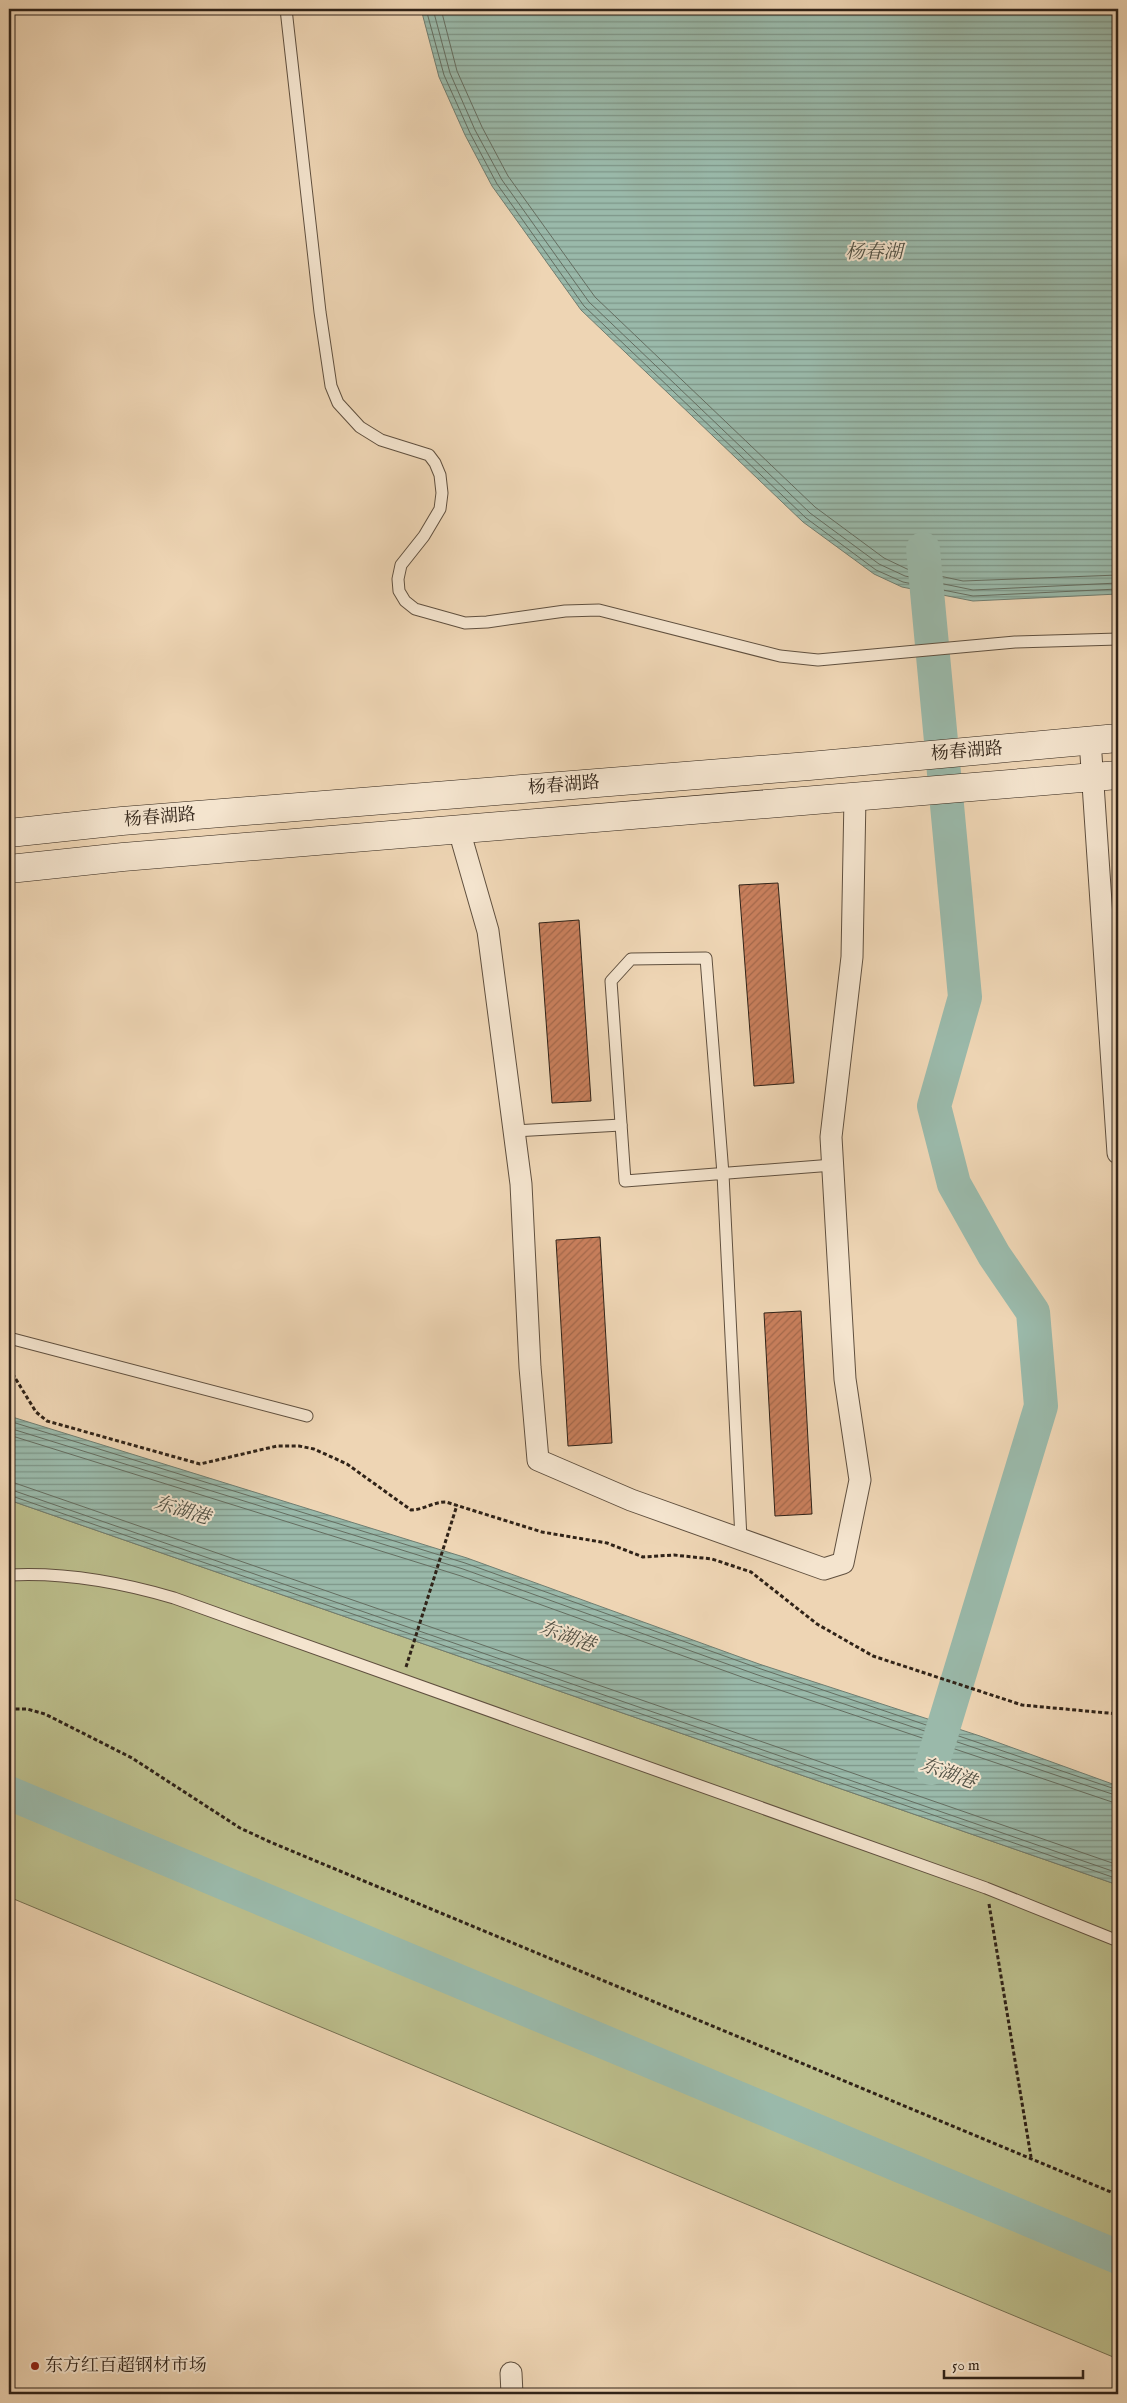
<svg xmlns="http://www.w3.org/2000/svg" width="1127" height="2403" font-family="'IM FELL English','Noto Serif SC',serif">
<defs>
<pattern id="water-rules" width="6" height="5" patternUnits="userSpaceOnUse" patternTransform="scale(1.25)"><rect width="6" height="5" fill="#9ab9aa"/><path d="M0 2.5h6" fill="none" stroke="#7e9689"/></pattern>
<pattern id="building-hatch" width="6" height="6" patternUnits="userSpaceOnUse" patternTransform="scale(1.25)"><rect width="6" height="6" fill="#c87f5c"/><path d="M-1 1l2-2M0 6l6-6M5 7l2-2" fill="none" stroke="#a3684b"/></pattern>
</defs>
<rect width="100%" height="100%" fill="#eed5b4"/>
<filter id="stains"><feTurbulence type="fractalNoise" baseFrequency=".004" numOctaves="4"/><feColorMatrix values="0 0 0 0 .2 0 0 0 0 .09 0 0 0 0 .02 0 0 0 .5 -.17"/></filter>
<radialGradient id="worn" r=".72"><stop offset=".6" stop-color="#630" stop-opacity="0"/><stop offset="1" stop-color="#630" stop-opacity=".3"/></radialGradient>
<polygon fill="#bbbd8b" stroke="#767052" points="9,1500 1118,1885 1118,2359 9,1897"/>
<g fill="url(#water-rules)" stroke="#707d70">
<polygon points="421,9 1118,9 1118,594 973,601 902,587 874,574 803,522 581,310 492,186 465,135 439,77"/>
<polygon points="9,1416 467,1558 759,1664 980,1736 1118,1786 1118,1885 9,1500"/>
</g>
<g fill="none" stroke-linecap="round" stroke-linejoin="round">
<g stroke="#656e61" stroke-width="1">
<polyline points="426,9 444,75 470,133 497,184 584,306 806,518 876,570 903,582 973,596 1118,589"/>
<polyline points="433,9 450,73 475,130 502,180 589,302 810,513 879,564 905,576 973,590 1118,583"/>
<polyline points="441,9 457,71 482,127 508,176 595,297 815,507 884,558 907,569 963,581 1118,575"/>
<polyline points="9,1421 465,1563 758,1668 1118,1790"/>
<polyline points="9,1428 463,1569 755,1674 1118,1796"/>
<polyline points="9,1435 461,1576 753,1681 1118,1804"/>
<polyline points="9,1481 1118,1865"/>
<polyline points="9,1489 1118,1873"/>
<polyline points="9,1495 1118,1879"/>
</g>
<g stroke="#9ab9aa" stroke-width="34">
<polyline points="923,549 965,997 934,1106 954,1184 994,1255 1033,1312 1041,1406 931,1768"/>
<polyline points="9,1793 1118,2257"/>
</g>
</g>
<g fill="url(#building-hatch)" stroke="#302318">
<polygon points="778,883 794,1083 754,1086 739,885"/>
<polygon points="579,920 591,1101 552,1103 539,923"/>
<polygon points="600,1237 612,1443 568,1446 556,1240"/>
<polygon points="801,1311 812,1514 775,1516 764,1313"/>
</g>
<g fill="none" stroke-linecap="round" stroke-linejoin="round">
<g stroke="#60503f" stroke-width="13">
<g id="service">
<polyline points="286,9 320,312 331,386 338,403 360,427 381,440 429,455 435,463 440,475 442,493 440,509 424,536 401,565 398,579 399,591 405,601 415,609 465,623 487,622 565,611 599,610 780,656 818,660 1015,642 1118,639"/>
<polyline points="514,1131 621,1125"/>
<polyline points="9,1338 307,1416"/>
<polyline points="741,1539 723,1174 706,958 631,959 611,981 625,1181 833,1165"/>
<path d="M9,1575c57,-3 111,7 165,23l812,290 132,53"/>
</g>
</g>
<g stroke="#60503f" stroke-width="23">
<g id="minor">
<polyline points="1090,740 1118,1153"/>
<polyline points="459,830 488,931 521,1184 530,1367 538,1460 631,1500 824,1569 843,1563 860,1480 845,1379 831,1137 852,957 855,797"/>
<polyline points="511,2373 512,2394"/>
</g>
</g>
<g stroke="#302318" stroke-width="29">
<g id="secondary">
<polyline points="9,833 122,821 809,766 1118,738"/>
<polyline points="9,869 123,857 1118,775"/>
</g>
</g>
<g stroke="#302318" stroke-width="3" stroke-dasharray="4 2.5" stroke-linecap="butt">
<path d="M9,1368l27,44 11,9 153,43 77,-18h22l15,3 33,15 64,46c12,0 22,-8 35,-8l96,30 65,11 36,14 31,-2 38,4 39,13 66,52 56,32 149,49 96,9"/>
<polyline points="406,1667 457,1505"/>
<polyline points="9,1709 27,1709 45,1714 132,1758 240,1828 268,1841 1118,2195"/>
<polyline points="989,1904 1031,2157"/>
</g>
<use href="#service" stroke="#f4e4ce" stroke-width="11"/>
<use href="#minor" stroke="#f4e4ce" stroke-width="21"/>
<use href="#secondary" stroke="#f4e4ce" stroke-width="28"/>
</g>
<circle fill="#8f2418" stroke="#f4e4ce" stroke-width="2" cx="35" cy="2366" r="5"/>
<g text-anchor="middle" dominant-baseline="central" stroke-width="4" stroke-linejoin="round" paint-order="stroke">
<g font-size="18" fill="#302318" stroke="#f4e4ce">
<text transform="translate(967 752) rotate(-5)">杨春湖路</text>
<text transform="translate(564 786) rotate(-5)">杨春湖路</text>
<text transform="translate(160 818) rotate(-5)">杨春湖路</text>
</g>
<g font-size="18" fill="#302318" stroke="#f4e4ce" text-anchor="start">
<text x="45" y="2366">东方红百超钢材市场</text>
</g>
<g font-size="19" font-style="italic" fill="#505044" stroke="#f4e4ce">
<text x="874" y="253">杨春湖</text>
<text transform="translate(182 1511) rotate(17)">东湖港</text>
<text transform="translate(567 1637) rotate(20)">东湖港</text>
<text transform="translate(948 1774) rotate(20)">东湖港</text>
</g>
</g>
<rect width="1127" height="2403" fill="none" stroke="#eed5b4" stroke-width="30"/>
<rect x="10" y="10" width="1107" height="2383" fill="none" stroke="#302318" stroke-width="2.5"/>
<rect x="15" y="15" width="1097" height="2373" fill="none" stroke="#302318"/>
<path d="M944 2370v8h139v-8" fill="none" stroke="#302318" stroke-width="2.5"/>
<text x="952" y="2370" font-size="15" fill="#302318" stroke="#f4e4ce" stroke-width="4" paint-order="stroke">50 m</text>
<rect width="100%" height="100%" filter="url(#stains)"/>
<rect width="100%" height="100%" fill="url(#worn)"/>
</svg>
